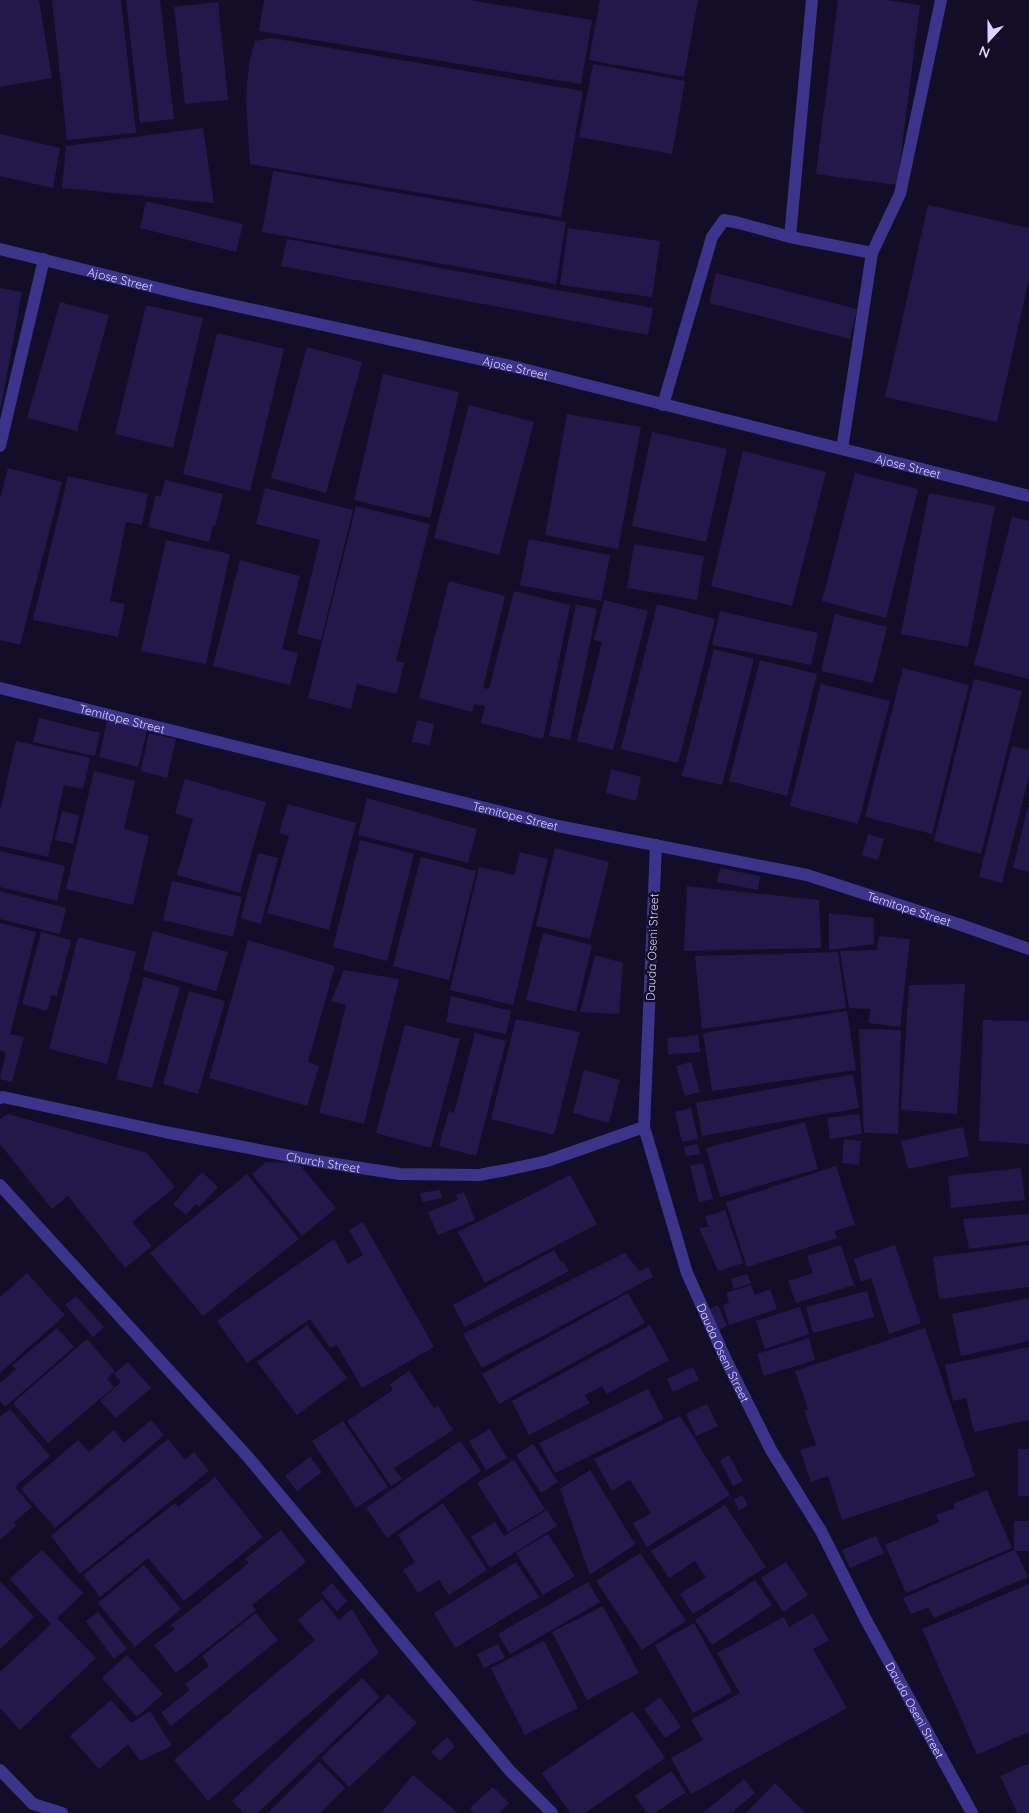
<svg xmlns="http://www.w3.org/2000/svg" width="1029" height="1813" font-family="Quicksand,sans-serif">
<rect width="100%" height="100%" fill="#130d28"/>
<g fill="#24184a">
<polygon points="0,0 39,0 52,78 0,87"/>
<polygon points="52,0 121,0 136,133 67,140"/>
<polygon points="126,0 160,0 174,119 140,123"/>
<polygon points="264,0 469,0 592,20 581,84 259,31"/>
<polygon points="600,0 698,0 684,77 589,60"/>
<polygon points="838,0 886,0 920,5 897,185 816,174"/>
<polygon points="218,2 228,100 185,104 174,7"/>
<polygon points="272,38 583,91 561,217 250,164 246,100 249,63 255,41"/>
<polygon points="593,64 685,81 672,154 579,137"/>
<polygon points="203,128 214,203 62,188 66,146"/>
<polygon points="0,134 60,148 53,188 0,176"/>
<polygon points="273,171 566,222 556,284 262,232"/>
<polygon points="146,201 243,224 236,252 140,228"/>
<polygon points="928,205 1029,228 1029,279 997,422 885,397"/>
<polygon points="568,228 660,241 652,297 560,285"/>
<polygon points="287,239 653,308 648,335 281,266"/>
<polygon points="716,273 857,309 850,339 709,303"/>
<polygon points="0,288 22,292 1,407 0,407"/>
<polygon points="60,302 109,315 77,431 27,418"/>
<polygon points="146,305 203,318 173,448 115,434"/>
<polygon points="217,333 284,349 250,491 183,474"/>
<polygon points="307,347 362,362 326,493 271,478"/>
<polygon points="383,374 459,392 430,518 354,500"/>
<polygon points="469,405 534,422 499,555 434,538"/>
<polygon points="567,414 641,427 618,549 545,535"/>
<polygon points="652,432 727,449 706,542 632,526"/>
<polygon points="743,451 826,472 792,606 711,586"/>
<polygon points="8,468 62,482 20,645 0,640 0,499"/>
<polygon points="855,473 918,489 886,618 822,601"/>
<polygon points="68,476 148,494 142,525 126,522 110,601 125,604 118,637 33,620"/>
<polygon points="165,480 223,494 215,526 213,525 209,542 148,527 156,495 161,497"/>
<polygon points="265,488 353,510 321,640 297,634 320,540 256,524"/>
<polygon points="929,493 995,506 968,647 901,634"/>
<polygon points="356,506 430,524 396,661 404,663 397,694 357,684 351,709 308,698"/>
<polygon points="1012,517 1029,521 1029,679 974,665"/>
<polygon points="529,539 610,555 601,601 520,585"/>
<polygon points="166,540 230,554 206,664 141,651"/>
<polygon points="634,544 704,556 697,600 627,588"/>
<polygon points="240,560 300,576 282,649 298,653 290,685 213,666"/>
<polygon points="449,581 505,596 483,688 489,689 514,591 570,605 543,739 481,723 485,706 474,704 472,712 419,698"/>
<polygon points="604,600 648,611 613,750 577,741 602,642 594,640"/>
<polygon points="576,604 597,609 570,740 549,736"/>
<polygon points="657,604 715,619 678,763 621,749"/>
<polygon points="720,611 818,633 811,665 712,645"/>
<polygon points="835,614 887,627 873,683 821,671"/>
<polygon points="714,649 754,659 722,785 682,776"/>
<polygon points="760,660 817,674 787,796 729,781"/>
<polygon points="903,668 969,685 932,834 865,817"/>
<polygon points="974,679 1022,691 981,854 934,841"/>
<polygon points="821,684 890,701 858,824 790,806"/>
<polygon points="39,718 100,733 95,756 33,742"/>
<polygon points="417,720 434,724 430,745 412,742"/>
<polygon points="107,721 147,730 138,767 99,757"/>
<polygon points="149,733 176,739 167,778 141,771"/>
<polygon points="16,741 90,758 83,789 64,785 48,857 0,846 0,811"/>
<polygon points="1012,746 1029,750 1029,776 1002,883 979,877"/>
<polygon points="611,769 641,777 636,801 606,793"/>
<polygon points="94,771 135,781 124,829 149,836 133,905 66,889"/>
<polygon points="185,779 266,802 240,893 177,875 193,819 175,813"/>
<polygon points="367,798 477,829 468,863 358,835"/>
<polygon points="288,804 356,823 329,930 267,913 289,836 279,833"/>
<polygon points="1028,807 1029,807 1029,872 1013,868"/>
<polygon points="62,811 79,815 73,844 55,840"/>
<polygon points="868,834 884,839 878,860 862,855"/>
<polygon points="360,840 414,854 387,961 333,947"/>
<polygon points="555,848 609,862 590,939 536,926"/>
<polygon points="0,851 65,866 57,901 0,887"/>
<polygon points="520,852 548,859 513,1005 450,990 479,867 514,875"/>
<polygon points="258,853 278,858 261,924 241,918"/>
<polygon points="421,857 476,871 449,980 393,966"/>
<polygon points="720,868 760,876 758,890 717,882"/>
<polygon points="172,881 242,897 233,937 163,920"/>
<polygon points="687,886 819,900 821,948 684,951"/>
<polygon points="0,891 66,908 60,934 0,919"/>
<polygon points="829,913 874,918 874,944 829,950"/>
<polygon points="0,923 36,932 10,1034 24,1037 12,1082 0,1079 6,1052 0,1050"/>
<polygon points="153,931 228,952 216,991 143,970"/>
<polygon points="41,932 71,940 57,996 51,995 47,1011 22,1004"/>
<polygon points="543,933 592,945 576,1012 526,1000"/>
<polygon points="879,936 910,939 900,1027 869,1023 870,1009 849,1008 840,951 877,950"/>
<polygon points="78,937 136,952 107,1064 49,1049"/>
<polygon points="248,940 335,966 308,1062 319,1066 307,1106 209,1078"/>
<polygon points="838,952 846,1008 702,1029 695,956"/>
<polygon points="595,955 623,963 619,1014 580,1012"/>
<polygon points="344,970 399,979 364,1124 319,1113 346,1005 331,1001"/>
<polygon points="144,977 180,987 152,1088 116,1079"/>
<polygon points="965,984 957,1114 901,1110 909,985"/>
<polygon points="189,991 225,1001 198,1094 163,1084"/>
<polygon points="451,996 511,1011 506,1034 446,1022"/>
<polygon points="847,1011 856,1070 712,1091 703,1033"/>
<polygon points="516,1019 580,1032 554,1135 491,1119"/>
<polygon points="983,1020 1029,1021 1029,1144 979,1141"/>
<polygon points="405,1025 460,1039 431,1148 376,1133"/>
<polygon points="859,1029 901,1030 898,1134 864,1133"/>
<polygon points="475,1033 506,1041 476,1156 439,1146 449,1111 454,1113"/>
<polygon points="698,1035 700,1052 668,1055 667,1038"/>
<polygon points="691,1062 700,1092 685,1096 676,1066"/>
<polygon points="584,1070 620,1080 609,1123 573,1113"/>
<polygon points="853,1074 859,1108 702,1136 696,1103"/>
<polygon points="691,1108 698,1139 682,1142 675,1112"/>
<polygon points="8,1114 147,1153 175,1187 132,1222 152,1246 125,1268 68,1196 52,1209 0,1144 0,1119"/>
<polygon points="859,1114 862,1134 830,1139 827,1118"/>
<polygon points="805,1122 818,1169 720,1197 706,1148"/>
<polygon points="963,1127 969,1156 908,1169 901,1141"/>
<polygon points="844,1139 861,1141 859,1165 842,1163"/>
<polygon points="698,1144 700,1154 686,1156 684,1147"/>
<polygon points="266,1162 298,1163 336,1208 302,1236 252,1174"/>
<polygon points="703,1163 713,1199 699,1202 690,1166"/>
<polygon points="836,1166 855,1225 834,1231 837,1238 747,1267 726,1202"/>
<polygon points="1021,1168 1025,1200 951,1208 948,1176"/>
<polygon points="202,1172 218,1187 199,1207 196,1204 186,1215 173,1204"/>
<polygon points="247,1174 299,1239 203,1316 150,1253"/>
<polygon points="570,1175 597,1224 485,1283 458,1232"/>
<polygon points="440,1190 442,1198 422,1202 420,1193"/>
<polygon points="464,1192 475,1220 438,1235 428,1212 458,1200 456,1195"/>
<polygon points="725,1210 743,1263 718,1271 699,1228 709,1227 705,1217"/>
<polygon points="1029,1214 1029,1241 969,1249 963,1219"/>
<polygon points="363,1222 434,1347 362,1388 337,1345 330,1348 310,1319 247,1363 217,1321 334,1239 348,1264 363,1255 349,1230"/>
<polygon points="841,1245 854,1285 796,1303 788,1281 813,1273 807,1256"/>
<polygon points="895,1245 921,1323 889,1334 871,1278 861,1282 854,1259"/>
<polygon points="1029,1245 1029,1287 939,1299 933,1257"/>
<polygon points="554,1250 561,1262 563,1261 569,1271 465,1327 453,1305"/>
<polygon points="625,1253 639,1271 648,1267 653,1277 482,1368 463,1334"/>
<polygon points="27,1273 65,1315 0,1373 0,1297"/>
<polygon points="747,1274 751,1283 734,1289 731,1279"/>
<polygon points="751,1285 755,1295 770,1289 777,1309 729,1325 723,1305 729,1303 726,1293"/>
<polygon points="867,1291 874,1317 813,1333 806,1307"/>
<polygon points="628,1293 645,1323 499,1404 482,1374"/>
<polygon points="76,1296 104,1327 93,1337 65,1305"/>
<polygon points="1029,1298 1029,1341 961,1356 952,1314"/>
<polygon points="718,1305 727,1326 719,1330 709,1309"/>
<polygon points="800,1307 809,1334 765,1349 756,1321"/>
<polygon points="307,1325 347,1378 297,1415 257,1362"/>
<polygon points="650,1325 669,1360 607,1394 602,1386 585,1395 590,1403 529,1435 512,1401"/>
<polygon points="57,1328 74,1347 5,1407 0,1401 0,1383 16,1369 12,1366"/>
<polygon points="925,1328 975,1476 842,1520 828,1476 811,1482 800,1450 816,1445 804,1410 808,1409 795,1371"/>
<polygon points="809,1338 815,1360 764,1376 757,1354"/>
<polygon points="87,1339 115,1371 107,1379 114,1387 48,1443 13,1403"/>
<polygon points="1029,1347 1029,1420 974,1432 966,1398 953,1401 945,1365"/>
<polygon points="128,1362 151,1388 116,1418 100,1401 121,1382 114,1374"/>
<polygon points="693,1367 699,1380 673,1392 667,1379"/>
<polygon points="409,1371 434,1408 438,1406 453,1430 394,1468 402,1479 391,1486 347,1421 393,1390 390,1384"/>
<polygon points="648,1389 664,1419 555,1473 539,1443"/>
<polygon points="707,1404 718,1426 696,1436 686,1414"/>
<polygon points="10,1409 50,1456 15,1487 32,1507 14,1522 16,1526 0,1540 0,1417"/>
<polygon points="680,1416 730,1495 647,1547 633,1523 651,1513 630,1480 612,1491 594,1459"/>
<polygon points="151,1420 164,1435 55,1528 21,1489 78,1440 89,1452 114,1430 124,1443"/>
<polygon points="343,1421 388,1487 356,1508 312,1441"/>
<polygon points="490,1429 507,1458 486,1470 469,1441"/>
<polygon points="168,1439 185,1460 194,1452 209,1471 80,1574 51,1536"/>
<polygon points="460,1441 481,1471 387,1538 366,1508"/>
<polygon points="533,1444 558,1482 541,1493 516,1455"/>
<rect x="1018" y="1449" width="11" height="47"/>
<polygon points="729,1455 743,1481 733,1486 720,1461"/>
<polygon points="310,1457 322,1472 297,1491 285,1476"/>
<polygon points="514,1460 545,1509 508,1532 477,1483"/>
<polygon points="590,1470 635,1544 590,1575 560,1489"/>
<polygon points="215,1477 263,1537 184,1601 148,1558 100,1597 83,1575 175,1503 178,1507"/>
<polygon points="987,1490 1012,1548 906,1593 885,1545 940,1522 936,1515 955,1508 953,1504"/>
<polygon points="742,1495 748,1506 739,1510 734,1500"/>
<polygon points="443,1503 487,1570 449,1595 439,1580 418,1593 403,1570 415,1562 398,1535"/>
<polygon points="725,1505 766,1567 693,1614 680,1594 706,1577 695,1561 669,1578 651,1551"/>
<polygon points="547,1510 557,1526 490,1568 471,1537 495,1522 504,1536"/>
<polygon points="1014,1521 1029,1521 1029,1551 1016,1551 1028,1577 934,1618 929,1607 911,1614 903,1598 1014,1550"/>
<polygon points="281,1530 306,1562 252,1605 256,1610 176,1673 154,1645 175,1629 171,1625 249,1563 245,1559"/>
<polygon points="548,1534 575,1576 543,1595 516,1553"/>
<polygon points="876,1536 884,1553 850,1568 842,1550"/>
<polygon points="42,1550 83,1593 57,1618 96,1658 20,1730 0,1708 0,1672 51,1624 10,1579"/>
<polygon points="640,1553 686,1621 642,1650 596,1581"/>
<polygon points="516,1562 539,1597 455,1648 434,1613"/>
<polygon points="786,1562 808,1595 783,1612 761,1578"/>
<polygon points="144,1565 181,1609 135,1647 98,1603"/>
<polygon points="755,1580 772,1605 712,1645 695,1620"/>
<polygon points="0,1581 34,1617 0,1649"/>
<polygon points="588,1582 600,1602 510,1654 498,1634"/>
<polygon points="332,1583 347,1601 337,1611 321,1593"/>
<polygon points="1029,1584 1029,1732 977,1755 922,1629"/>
<polygon points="322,1599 339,1620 352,1609 379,1653 208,1801 174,1760 315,1640 298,1620"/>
<polygon points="603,1606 639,1673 587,1700 552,1632"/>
<polygon points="98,1612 127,1649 114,1659 86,1621"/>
<polygon points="256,1613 278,1640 171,1726 161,1713 190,1690 185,1684 209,1666 202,1656"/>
<polygon points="813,1613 829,1640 813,1649 847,1708 691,1794 671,1758 703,1740 691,1720 740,1693 717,1653 784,1617 789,1627"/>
<polygon points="694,1623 732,1692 693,1713 655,1645"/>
<polygon points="544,1641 578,1708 525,1735 491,1668"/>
<polygon points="498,1644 505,1658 484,1668 477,1654"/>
<polygon points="127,1655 163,1694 137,1717 102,1678"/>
<polygon points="362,1678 380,1697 258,1813 244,1813 232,1801"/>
<polygon points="388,1694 417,1723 349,1787 321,1758"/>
<polygon points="660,1697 681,1727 665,1738 644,1709"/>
<polygon points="111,1700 131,1723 150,1711 172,1746 140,1761 128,1744 99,1769 70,1736"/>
<polygon points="633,1711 665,1758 585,1813 570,1813 542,1773"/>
<polygon points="447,1737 455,1746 440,1761 431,1752"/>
<polygon points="319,1762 345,1788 320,1813 268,1813"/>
<polygon points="1029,1763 1029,1813 1017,1813 1000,1776"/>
<polygon points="671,1771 686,1792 655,1813 647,1813 635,1796"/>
<polygon points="413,1775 458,1813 381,1813"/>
<polygon points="744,1779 755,1793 731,1813 703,1813"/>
<polygon points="775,1783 805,1813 746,1813"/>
<polygon points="493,1787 509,1803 499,1813 474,1813 470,1808"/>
</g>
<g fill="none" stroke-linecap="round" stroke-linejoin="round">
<g stroke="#3c348b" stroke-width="12">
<polyline points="790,237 812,0"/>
<path id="s1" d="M0,249l186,46 329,72 514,129"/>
<polyline points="872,253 900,194 941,0"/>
<polyline points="663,405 712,237 724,220 739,223 790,237 872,253 842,449"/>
<polyline points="0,446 44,259"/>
<path id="s2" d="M0,688l558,138 249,49 154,50 68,24"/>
<path id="s3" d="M656,845l-12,282 43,146 39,87 45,90 50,81 45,89 106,193"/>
<path id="s4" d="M0,1098l3,-1 162,35 151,29 84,13 79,1 27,-5 41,-9 97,-34"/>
<polyline points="0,1185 248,1457 510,1771 552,1813"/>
<polyline points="0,1770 33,1804 62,1813"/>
</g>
</g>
<g text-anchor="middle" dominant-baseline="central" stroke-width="5" stroke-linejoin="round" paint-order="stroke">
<g font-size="12" fill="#dbd4ff" stroke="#130d28">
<text stroke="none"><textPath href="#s1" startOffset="124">Ajose Street</textPath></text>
<text stroke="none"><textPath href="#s1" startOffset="529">Ajose Street</textPath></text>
<text stroke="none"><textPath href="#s1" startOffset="934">Ajose Street</textPath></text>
<text stroke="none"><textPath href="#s2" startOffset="126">Temitope Street</textPath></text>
<text stroke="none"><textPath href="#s2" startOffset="531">Temitope Street</textPath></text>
<text stroke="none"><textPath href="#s2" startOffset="936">Temitope Street</textPath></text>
<text transform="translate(652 947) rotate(-88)">Dauda Oseni Street</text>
<text stroke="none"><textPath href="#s4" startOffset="330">Church Street</textPath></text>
<text stroke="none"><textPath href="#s3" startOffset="522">Dauda Oseni Street</textPath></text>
<text stroke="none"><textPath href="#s3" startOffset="928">Dauda Oseni Street</textPath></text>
</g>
</g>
<g transform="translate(989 40) rotate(201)" stroke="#130d28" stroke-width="4" paint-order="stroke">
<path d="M0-4L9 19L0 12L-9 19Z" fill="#dbd4ff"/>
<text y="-8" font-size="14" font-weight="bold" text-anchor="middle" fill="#dbd4ff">N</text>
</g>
</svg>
